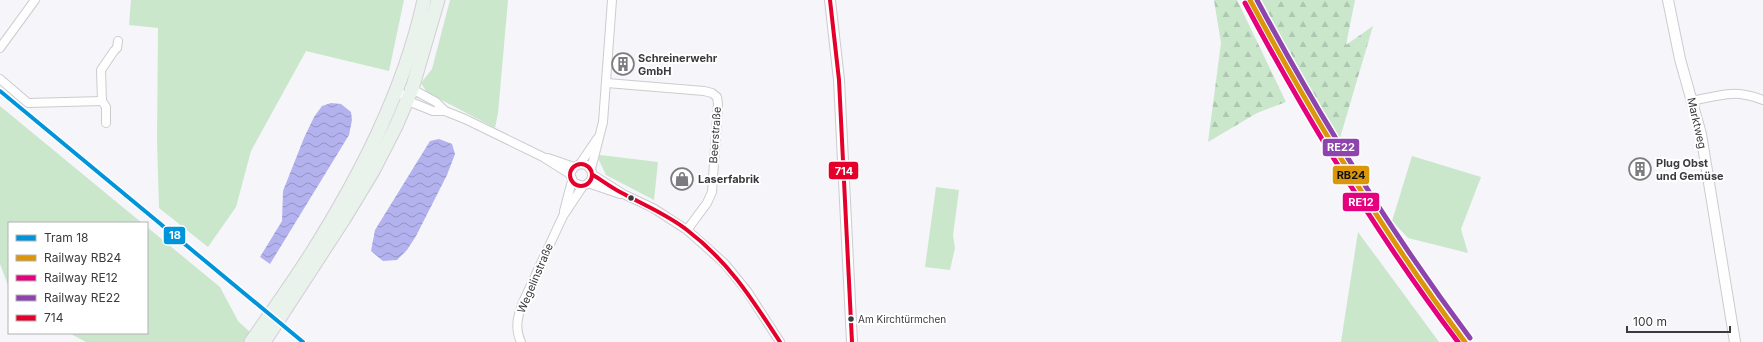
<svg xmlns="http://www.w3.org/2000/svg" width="1763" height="342" font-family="Inter,sans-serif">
<defs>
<pattern id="forest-firs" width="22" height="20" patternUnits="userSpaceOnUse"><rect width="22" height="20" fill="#cae7cc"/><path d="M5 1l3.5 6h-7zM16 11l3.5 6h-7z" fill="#aec7b0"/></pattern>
<pattern id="water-waves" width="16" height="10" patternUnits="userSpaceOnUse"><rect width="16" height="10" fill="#b3b2ef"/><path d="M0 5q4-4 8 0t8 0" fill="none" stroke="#9392c3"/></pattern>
</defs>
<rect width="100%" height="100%" fill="#f5f5fa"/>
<g fill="#cae7cc">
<polygon points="131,0 404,0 389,71 306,51 251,151 236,207 208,247 159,208 157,141 158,28 129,25"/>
<polygon points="450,0 508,0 498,113 495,128 434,96 426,91 421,83 432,69"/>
<polygon points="0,106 142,223 9,223 9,288 0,264"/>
<polygon points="600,155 658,162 654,200 606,175 598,158"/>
<polygon points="1412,156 1481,177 1461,229 1468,253 1408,238 1392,221"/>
<polygon points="936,187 959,190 953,235 955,248 950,270 925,267"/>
<polygon points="147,227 220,287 238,321 261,342 86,342 69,333 147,333"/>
<polygon points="1358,232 1439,342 1341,342"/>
</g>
<g fill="url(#forest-firs)">
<polygon points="1214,0 1237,0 1286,102 1257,113 1208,142 1221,43"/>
<polygon points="1258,0 1355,0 1346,45 1373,26 1340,138 1321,120"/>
</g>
<g fill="url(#water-waves)">
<polygon points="331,103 341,104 351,112 352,120 349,135 270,264 260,257 282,221 283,191 304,138 314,117 322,106"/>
<polygon points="439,139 452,144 455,154 447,175 416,236 407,250 397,260 383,261 371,251 375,230 430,141"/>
</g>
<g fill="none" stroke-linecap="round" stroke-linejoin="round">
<g stroke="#cbccd0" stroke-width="10">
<g id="minor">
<polyline points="0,48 35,0"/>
<polyline points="0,79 28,103 102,101"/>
<polyline points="607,83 704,91 712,93 717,97 718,104 712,192 707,203 687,230"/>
<polyline points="397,89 408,101 433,111 445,111 465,119 543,157 570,174"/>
<polyline points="409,89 412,89 436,102 445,111"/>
<path d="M1692,101c29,-6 42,-12 71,-1"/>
<polyline points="106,123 106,107 102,101 101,70 114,51 117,48 118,41"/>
<path d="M548,158l26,9 6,-3 7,1 5,7c1,7 -2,12 -9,14l-9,-3 -4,-9 4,-7"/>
<polyline points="580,164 597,139"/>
<polyline points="591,169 603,122 612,0"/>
<polyline points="593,175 623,194 653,208 687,230 704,245 725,264 747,291 780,342"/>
<polyline points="588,183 620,194"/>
<polyline points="564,211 572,181"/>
<path d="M521,342c-7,-14 -3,-28 3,-42l39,-84 20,-30"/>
</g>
</g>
<g stroke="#cbccd0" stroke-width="12">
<g id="tertiary">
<polyline points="830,0 839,80 852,342"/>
<polyline points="1668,0 1680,59 1701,134 1735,342"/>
</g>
</g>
<g stroke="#d0d0d3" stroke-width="15">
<g id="primary">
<path d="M251,342c20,-29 41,-58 60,-88 49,-78 93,-163 113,-254"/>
<polyline points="264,342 344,219 373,171 396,126 412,89 438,0"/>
</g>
</g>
<use href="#minor" stroke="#fefefe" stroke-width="8"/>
<use href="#tertiary" stroke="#fefefe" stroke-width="10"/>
<use href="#primary" stroke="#eaf2ec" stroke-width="13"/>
<g stroke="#fff" stroke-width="7">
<g id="bus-1">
<polyline points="830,0 839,80 852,342"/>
<circle cx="581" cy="175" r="11"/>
<path d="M593,175c10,6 20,14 31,19 22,12 44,21 63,36 42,32 65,69 93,112"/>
</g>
</g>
<use href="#bus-1" stroke="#e4002b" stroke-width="4"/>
<g stroke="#fff" stroke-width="8">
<path id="rail-1" d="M1250,0c64,119 134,234 215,342"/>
</g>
<g stroke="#fff" stroke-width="8">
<path id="rail-2" d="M1245,3c63,118 132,232 213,339"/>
</g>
<g stroke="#fff" stroke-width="8">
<path id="rail-3" d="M1257,0c63,118 133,231 213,338"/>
</g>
<use href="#rail-1" stroke="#db9609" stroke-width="5"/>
<use href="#rail-2" stroke="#e5007d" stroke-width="5"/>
<use href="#rail-3" stroke="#8e44ad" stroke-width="5"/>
<g stroke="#fff" stroke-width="7">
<polyline id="tram-1" points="0,91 303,342"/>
</g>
<use href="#tram-1" stroke="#0095da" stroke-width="4"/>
</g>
<defs>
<g id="building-ring" transform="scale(1.15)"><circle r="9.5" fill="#fff" stroke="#7c7c80" stroke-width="1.5"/><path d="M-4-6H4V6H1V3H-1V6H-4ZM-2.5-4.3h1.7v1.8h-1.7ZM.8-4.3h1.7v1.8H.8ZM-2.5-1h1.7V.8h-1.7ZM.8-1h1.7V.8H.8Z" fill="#7c7c80"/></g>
<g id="shop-ring" transform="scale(1.15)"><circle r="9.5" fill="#fff" stroke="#7c7c80" stroke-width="1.5"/><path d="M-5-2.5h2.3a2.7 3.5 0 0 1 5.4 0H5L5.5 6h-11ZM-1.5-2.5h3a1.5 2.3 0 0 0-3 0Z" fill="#7c7c80"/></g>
</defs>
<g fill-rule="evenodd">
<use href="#building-ring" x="623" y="64"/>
<use href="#building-ring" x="1640" y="169"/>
<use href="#shop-ring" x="682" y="179"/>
</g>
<g fill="#3b3b3f" stroke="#fff" stroke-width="1.5">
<circle cx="631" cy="198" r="3.5"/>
<circle cx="851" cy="319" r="3.5"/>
</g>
<g text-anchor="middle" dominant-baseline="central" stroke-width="4" stroke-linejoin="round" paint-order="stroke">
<g font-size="10" fill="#3b3b3f" stroke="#fff" text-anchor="start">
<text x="858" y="319">Am Kirchtürmchen</text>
</g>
<g font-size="11" font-weight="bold" fill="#3b3b3f" stroke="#fff" text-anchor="start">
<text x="638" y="58">Schreinerwehr<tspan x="638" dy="13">GmbH</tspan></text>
<text x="1656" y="163">Plug Obst<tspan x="1656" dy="13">und Gemüse</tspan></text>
<text x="698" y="179">Laserfabrik</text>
</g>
<g font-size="11" fill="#3b3b3f" stroke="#fff">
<text transform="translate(1697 123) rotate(77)">Marktweg</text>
<text transform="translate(715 135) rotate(-86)">Beerstraße</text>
<text transform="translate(535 278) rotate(-67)">Wegelinstraße</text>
</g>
</g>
<g stroke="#fff" stroke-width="1.5">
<rect x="1322" y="138" width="38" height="19" rx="4" fill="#8e44ad"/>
<rect x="828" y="161" width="31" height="19" rx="4" fill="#e4002b"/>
<rect x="1332" y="165" width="38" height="20" rx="4" fill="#db9609"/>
<rect x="1342" y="192" width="38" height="20" rx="4" fill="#e5007d"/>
<rect x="163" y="226" width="23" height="19" rx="4" fill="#0095da"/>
</g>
<g font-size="11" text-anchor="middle" font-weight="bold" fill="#fff">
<text x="1341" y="151">RE22</text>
<text x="844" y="175">714</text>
<text x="1361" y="206">RE12</text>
<text x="175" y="239">18</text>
</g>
<g font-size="11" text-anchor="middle" font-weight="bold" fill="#111">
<text x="1351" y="179">RB24</text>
</g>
<rect x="8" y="222" width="140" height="112" fill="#ffffff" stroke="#b1b1b2"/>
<rect x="16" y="235" width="20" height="6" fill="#0095da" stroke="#b1b1b2"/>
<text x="44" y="242" font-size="12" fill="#3b3b3f">Tram 18</text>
<rect x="16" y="255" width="20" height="6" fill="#db9609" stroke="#b1b1b2"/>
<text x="44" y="262" font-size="12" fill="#3b3b3f">Railway RB24</text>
<rect x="16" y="275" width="20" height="6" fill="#e5007d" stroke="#b1b1b2"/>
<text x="44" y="282" font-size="12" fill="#3b3b3f">Railway RE12</text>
<rect x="16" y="295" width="20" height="6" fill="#8e44ad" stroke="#b1b1b2"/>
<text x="44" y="302" font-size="12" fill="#3b3b3f">Railway RE22</text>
<rect x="16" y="315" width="20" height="6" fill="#e4002b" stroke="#b1b1b2"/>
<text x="44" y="322" font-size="12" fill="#3b3b3f">714</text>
<path d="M1627 326v6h103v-6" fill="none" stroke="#3b3b3f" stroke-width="2"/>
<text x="1633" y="326" font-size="12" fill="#3b3b3f" stroke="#ffffff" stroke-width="3" paint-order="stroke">100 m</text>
</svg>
